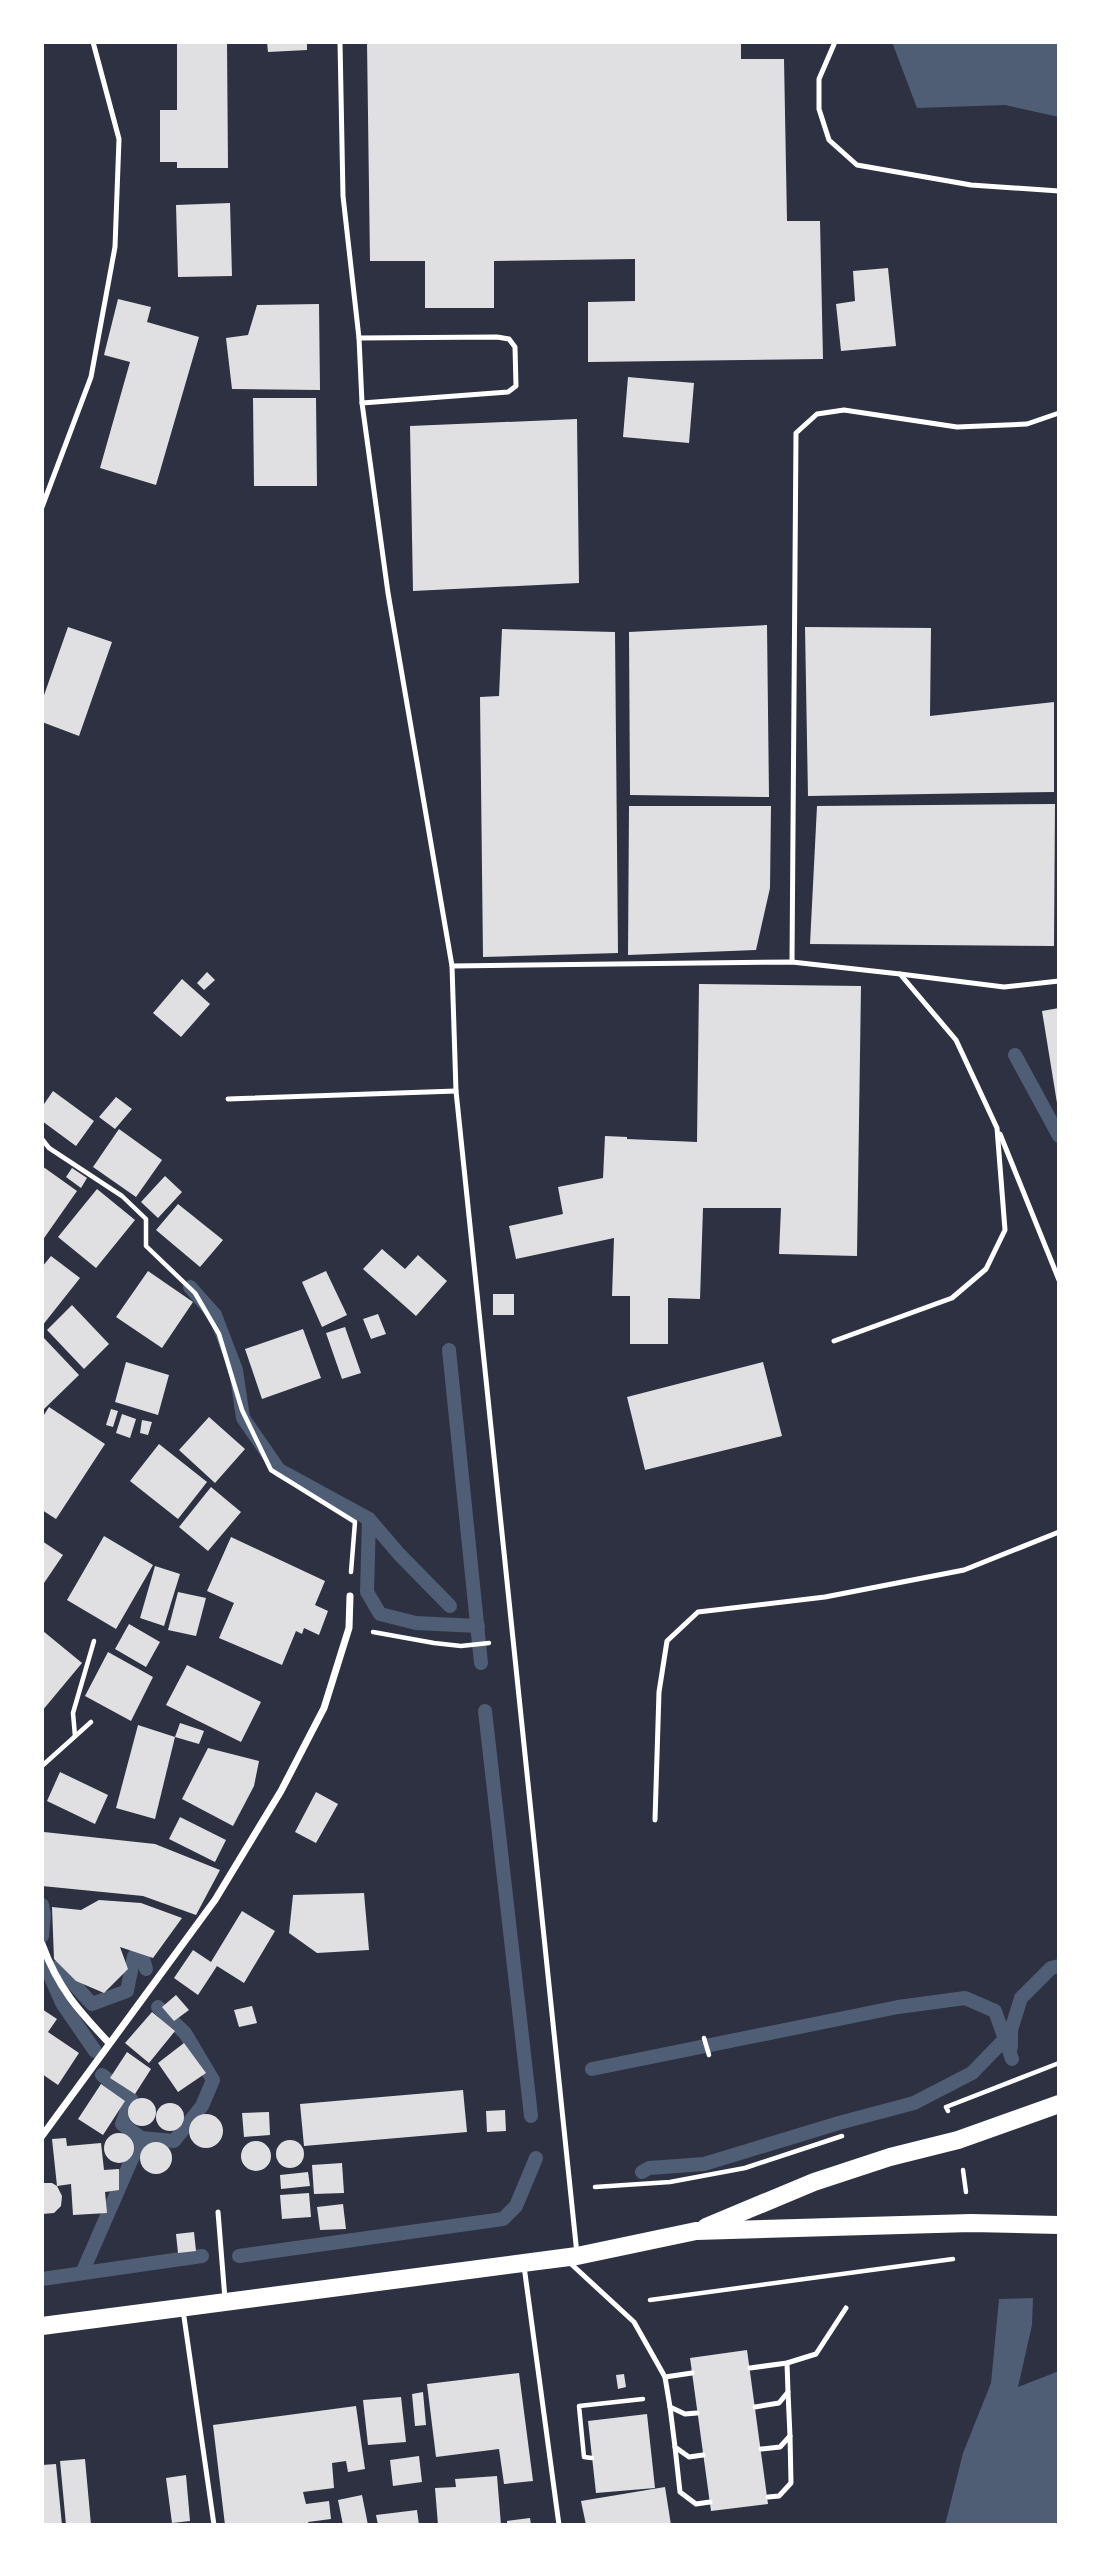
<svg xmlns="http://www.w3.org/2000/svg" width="1101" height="2567" font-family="Quicksand,sans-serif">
<rect width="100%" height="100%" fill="#2d3142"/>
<g fill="#4f5d75">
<polygon points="892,42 1059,42 1059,117 1005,105 917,108"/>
<polygon points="1033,2298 1032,2325 1018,2387 1059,2371 1059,2520 1054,2525 945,2525 963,2453 991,2383 999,2299"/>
</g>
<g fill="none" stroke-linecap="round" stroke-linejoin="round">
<g stroke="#4f5d75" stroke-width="14">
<polyline points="1015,1055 1059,1136"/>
<polyline points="190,1287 215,1315 236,1370 243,1418 279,1470 369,1519 399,1554 450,1606"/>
<polyline points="449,1350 481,1663"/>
<polyline points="369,1519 367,1592 380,1614 416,1623 478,1626"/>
<polyline points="485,1711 531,2116"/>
<polyline points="42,1905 44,1914 42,1936"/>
<polyline points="42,1957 62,2003 95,2051"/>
<polyline points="46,1968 59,1968 92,2004 127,1991 134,1956 143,1958 146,1969"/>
<polyline points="1011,2047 1011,2030 1021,1998 1051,1968 1059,1966"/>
<polyline points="592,2069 898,2007 965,1998 995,2011 1012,2059"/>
<polyline points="102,2075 131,2099 122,2124 141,2138 174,2141 202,2106 213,2080 185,2033 158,2007"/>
<polyline points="642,2172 649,2168 704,2164 839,2123 914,2103 972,2073 1005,2039"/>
<polyline points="239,2256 503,2219 516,2206 536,2158"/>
<polyline points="82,2273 141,2138"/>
<polyline points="42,2279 202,2256"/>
</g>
</g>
<g fill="#e0e0e3">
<polygon points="177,42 227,42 228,168 177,168 177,162 160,162 160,110 177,110"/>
<polygon points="267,42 307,42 307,50 268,52"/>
<polygon points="367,42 741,42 741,59 784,59 787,221 820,221 823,359 588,362 588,302 635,301 635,259 494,261 494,308 425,308 425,261 370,261"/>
<polygon points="230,203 232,276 178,277 176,205"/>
<polygon points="888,268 896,346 841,351 836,304 855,301 853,271"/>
<polygon points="118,299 151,307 147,322 199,337 156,485 100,468 130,362 104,355"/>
<polygon points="319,304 320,390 232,389 226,338 248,335 257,305"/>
<polygon points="628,377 694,383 689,443 623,437"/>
<polygon points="253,398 316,398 317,486 254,486"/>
<polygon points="577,419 579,583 413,591 410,426"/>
<polygon points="767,625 769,797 630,795 629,632"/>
<polygon points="68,627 112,642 79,736 42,722 42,701"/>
<polygon points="805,627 931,628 930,716 1054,702 1054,792 808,796"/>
<polygon points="502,629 615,632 618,953 483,957 480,697 499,696"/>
<polygon points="1055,804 1054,946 810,944 817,806"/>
<polygon points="629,806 771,806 770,888 756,950 628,955"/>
<polygon points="207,972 215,980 204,990 197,983"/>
<polygon points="182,979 210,1004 181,1037 153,1013"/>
<polygon points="699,984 861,986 857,1256 779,1254 781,1208 703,1208 700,1299 668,1298 668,1344 630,1344 630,1296 612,1296 614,1238 516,1259 509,1226 563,1214 558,1187 603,1178 605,1136 627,1137 627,1139 697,1142"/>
<polygon points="1059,1008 1059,1109 1058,1109 1042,1011"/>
<polygon points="53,1091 94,1121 76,1146 42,1121 42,1107"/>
<polygon points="116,1097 132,1109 115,1129 99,1117"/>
<polygon points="119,1129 162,1160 136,1197 93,1167"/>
<polygon points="42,1166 77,1191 42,1241"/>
<polygon points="72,1168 87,1178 81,1188 66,1177"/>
<polygon points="165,1176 182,1192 158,1218 141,1202"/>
<polygon points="97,1189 135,1220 96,1268 58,1237"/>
<polygon points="178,1204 223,1240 200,1267 156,1230"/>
<polygon points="382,1249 405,1269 418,1255 447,1281 416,1316 363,1269"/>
<polygon points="51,1256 80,1278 42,1326 42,1267"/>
<polygon points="148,1271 193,1302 162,1348 116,1317"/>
<polygon points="326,1271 347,1315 322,1327 302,1282"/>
<rect x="493" y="1294" width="21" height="21"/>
<polygon points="72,1305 109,1344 84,1369 47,1330"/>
<polygon points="378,1314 386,1334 371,1339 363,1319"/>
<polygon points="345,1327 361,1373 342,1379 326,1333"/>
<polygon points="303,1329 321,1378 262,1399 245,1349"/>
<polygon points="42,1336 79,1375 42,1411"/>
<polygon points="126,1362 169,1375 158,1415 115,1402"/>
<polygon points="763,1362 782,1436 645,1470 627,1397"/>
<polygon points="49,1407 105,1444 56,1519 42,1510 42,1418"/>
<polygon points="111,1409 118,1411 113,1427 106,1425"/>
<polygon points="122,1414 136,1419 130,1438 116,1433"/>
<polygon points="209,1417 245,1449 215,1483 179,1450"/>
<polygon points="142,1420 152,1422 148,1435 140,1433"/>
<polygon points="159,1444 207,1482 178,1519 130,1481"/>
<polygon points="211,1487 241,1512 208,1551 179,1527"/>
<polygon points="104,1536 153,1565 116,1629 67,1600"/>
<polygon points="231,1537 325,1581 315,1605 328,1611 319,1635 304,1628 302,1634 296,1631 282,1665 219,1638 234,1603 207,1591"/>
<polygon points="42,1541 63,1555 42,1586"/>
<polygon points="155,1566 180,1574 164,1626 140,1618"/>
<polygon points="178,1592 206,1598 196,1636 168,1630"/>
<polygon points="129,1624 160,1642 146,1667 115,1649"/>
<polygon points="43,1631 82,1663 42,1711 42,1633"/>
<polygon points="108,1652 153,1677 131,1721 85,1696"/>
<polygon points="187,1665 261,1702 241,1742 166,1705"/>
<polygon points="180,1723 204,1731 199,1744 175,1737"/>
<polygon points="138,1725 175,1737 155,1819 116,1808"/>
<polygon points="208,1748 259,1761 254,1786 233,1826 182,1799"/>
<polygon points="60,1772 108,1795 95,1824 47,1801"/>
<polygon points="316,1792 338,1804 316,1843 295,1832"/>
<polygon points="180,1817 226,1840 215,1862 169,1839"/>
<polygon points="44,1832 155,1844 220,1870 196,1915 143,1896 42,1886"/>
<polygon points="364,1893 369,1950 317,1953 289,1933 293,1895"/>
<polygon points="99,1900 141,1903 182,1918 153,1958 120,1947 128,1969 104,1993 76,1981 54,1959 52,1907 81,1910"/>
<polygon points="242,1911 275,1931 244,1983 217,1966 198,1995 174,1978 193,1950 211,1962"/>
<polygon points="176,1995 189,2010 174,2021 162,2007"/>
<polygon points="252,2006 257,2023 239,2027 234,2010"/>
<polygon points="42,2009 57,2019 48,2032 79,2053 58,2085 42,2074"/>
<polygon points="152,2012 175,2031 149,2063 125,2043"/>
<polygon points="184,2043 206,2073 178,2092 158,2063"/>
<polygon points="127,2052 151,2069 135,2094 110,2078"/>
<polygon points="101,2084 125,2101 103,2135 78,2119"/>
<polygon points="463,2090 467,2132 304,2146 300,2104"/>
<circle cx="142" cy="2112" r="14"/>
<circle cx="170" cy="2117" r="14"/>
<polygon points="505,2110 506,2131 487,2132 486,2111"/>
<polygon points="269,2112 270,2135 244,2137 242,2113"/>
<circle cx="206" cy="2131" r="17"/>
<circle cx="119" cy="2148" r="15"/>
<polygon points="66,2138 67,2146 101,2143 104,2170 119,2169 119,2190 105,2192 107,2213 73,2215 71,2184 57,2186 52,2139"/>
<circle cx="290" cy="2154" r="14"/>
<circle cx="256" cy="2156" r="15"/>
<circle cx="156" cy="2158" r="16"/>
<polygon points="342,2163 344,2193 314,2194 312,2165"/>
<polygon points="308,2172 310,2186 281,2189 280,2175"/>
<polygon points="42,2183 52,2183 57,2186 62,2196 61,2206 54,2213 42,2214"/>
<polygon points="309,2193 311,2217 282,2219 280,2195"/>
<polygon points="343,2204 346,2229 320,2230 317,2207"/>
<polygon points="194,2232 196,2251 178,2253 176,2234"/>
<polygon points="747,2350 768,2504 711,2511 690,2358"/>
<polygon points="519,2373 533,2481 504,2484 499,2449 436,2457 427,2384"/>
<polygon points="624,2374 626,2387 618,2389 616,2375"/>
<polygon points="423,2392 426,2425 415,2426 412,2394"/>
<polygon points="401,2397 406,2442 368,2445 363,2400"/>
<polygon points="356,2406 365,2469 348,2472 346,2461 332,2463 334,2488 303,2492 306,2504 329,2501 331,2519 308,2522 309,2525 225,2525 213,2425"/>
<polygon points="647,2414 655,2488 596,2493 588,2421"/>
<polygon points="419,2456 422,2482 393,2486 390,2460"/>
<polygon points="85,2459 91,2525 66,2525 60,2461"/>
<polygon points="56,2464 62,2525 42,2525 42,2465"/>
<polygon points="186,2475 190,2521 172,2523 166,2478"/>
<polygon points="497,2476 501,2525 438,2525 435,2488 456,2487 455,2479"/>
<polygon points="665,2487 671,2525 586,2525 581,2501"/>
<polygon points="362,2495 368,2525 343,2525 338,2500"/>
<polygon points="417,2510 419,2525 378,2525 376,2515"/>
<polygon points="530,2518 531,2525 507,2525 507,2521"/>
</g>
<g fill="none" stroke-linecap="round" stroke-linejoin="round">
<g stroke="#fff" stroke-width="4.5">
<polyline points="42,1139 49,1148 122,1196 146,1219 146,1246 195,1293 219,1334 242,1410 271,1470 355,1522 351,1572"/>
<polyline points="373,1632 434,1643 461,1646 489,1643"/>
<polyline points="75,1736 73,1713 94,1641"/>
<polyline points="42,1766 91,1722"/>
<polyline points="704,2038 709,2055"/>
<polyline points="948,2111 946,2107 1059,2063"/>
<polyline points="963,2170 966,2192"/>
<polyline points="595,2187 670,2182 745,2168 842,2136"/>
<polyline points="650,2300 953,2259"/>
<polyline points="592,2458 584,2457 579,2406 643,2399"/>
</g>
<g stroke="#fff" stroke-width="5">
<polyline points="340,42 343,196 359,338 362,403 388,593 452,966 456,1091 577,2254"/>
<polyline points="835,42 819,79 819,109 829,140 857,165 971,185 1059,191"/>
<polyline points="359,338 497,337 509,339 515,347 516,386 508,392 362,403"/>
<polyline points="42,507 91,377 115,247 119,139 93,42"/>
<polyline points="792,962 796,433 817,414 844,410 957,427 1027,424 1059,413"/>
<polyline points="452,966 792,962 900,974 956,1040 997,1128 1005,1230 986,1269 952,1298 834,1341"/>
<polyline points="900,974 1004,987 1059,981"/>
<polyline points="228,1099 456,1091"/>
<polyline points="1000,1134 1059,1280"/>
<polyline points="655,1820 659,1692 667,1641 698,1612 825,1597 964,1570 1059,1532"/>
<polyline points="218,2212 225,2299"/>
<polyline points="569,2262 634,2322 665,2377 692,2373"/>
<polyline points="524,2266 559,2525"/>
<polyline points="183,2310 214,2525"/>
<polyline points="750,2368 787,2363 816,2354 846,2308"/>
<polyline points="665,2377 670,2407 685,2414 697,2413"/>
<polyline points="670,2407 675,2447 689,2457 703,2455"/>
<polyline points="755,2407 779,2403 788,2392 787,2363"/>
<polyline points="675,2447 680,2492 696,2504 710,2502"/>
<polyline points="761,2449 780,2447 790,2436 788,2392"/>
<polyline points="768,2497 779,2496 791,2483 790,2436"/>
</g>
<g stroke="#fff" stroke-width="7">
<path d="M42,1944c16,44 36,66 67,99"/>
<polyline points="42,2136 215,1900 281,1791 324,1708 349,1628 350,1596"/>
</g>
<g stroke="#fff" stroke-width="18">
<polyline points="706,2227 814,2182 890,2157 958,2140 1059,2104"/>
<polyline points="42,2326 577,2256 696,2231 971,2223 1059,2225"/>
</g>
</g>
<rect width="1101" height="2567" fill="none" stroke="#ffffff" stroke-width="88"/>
</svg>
